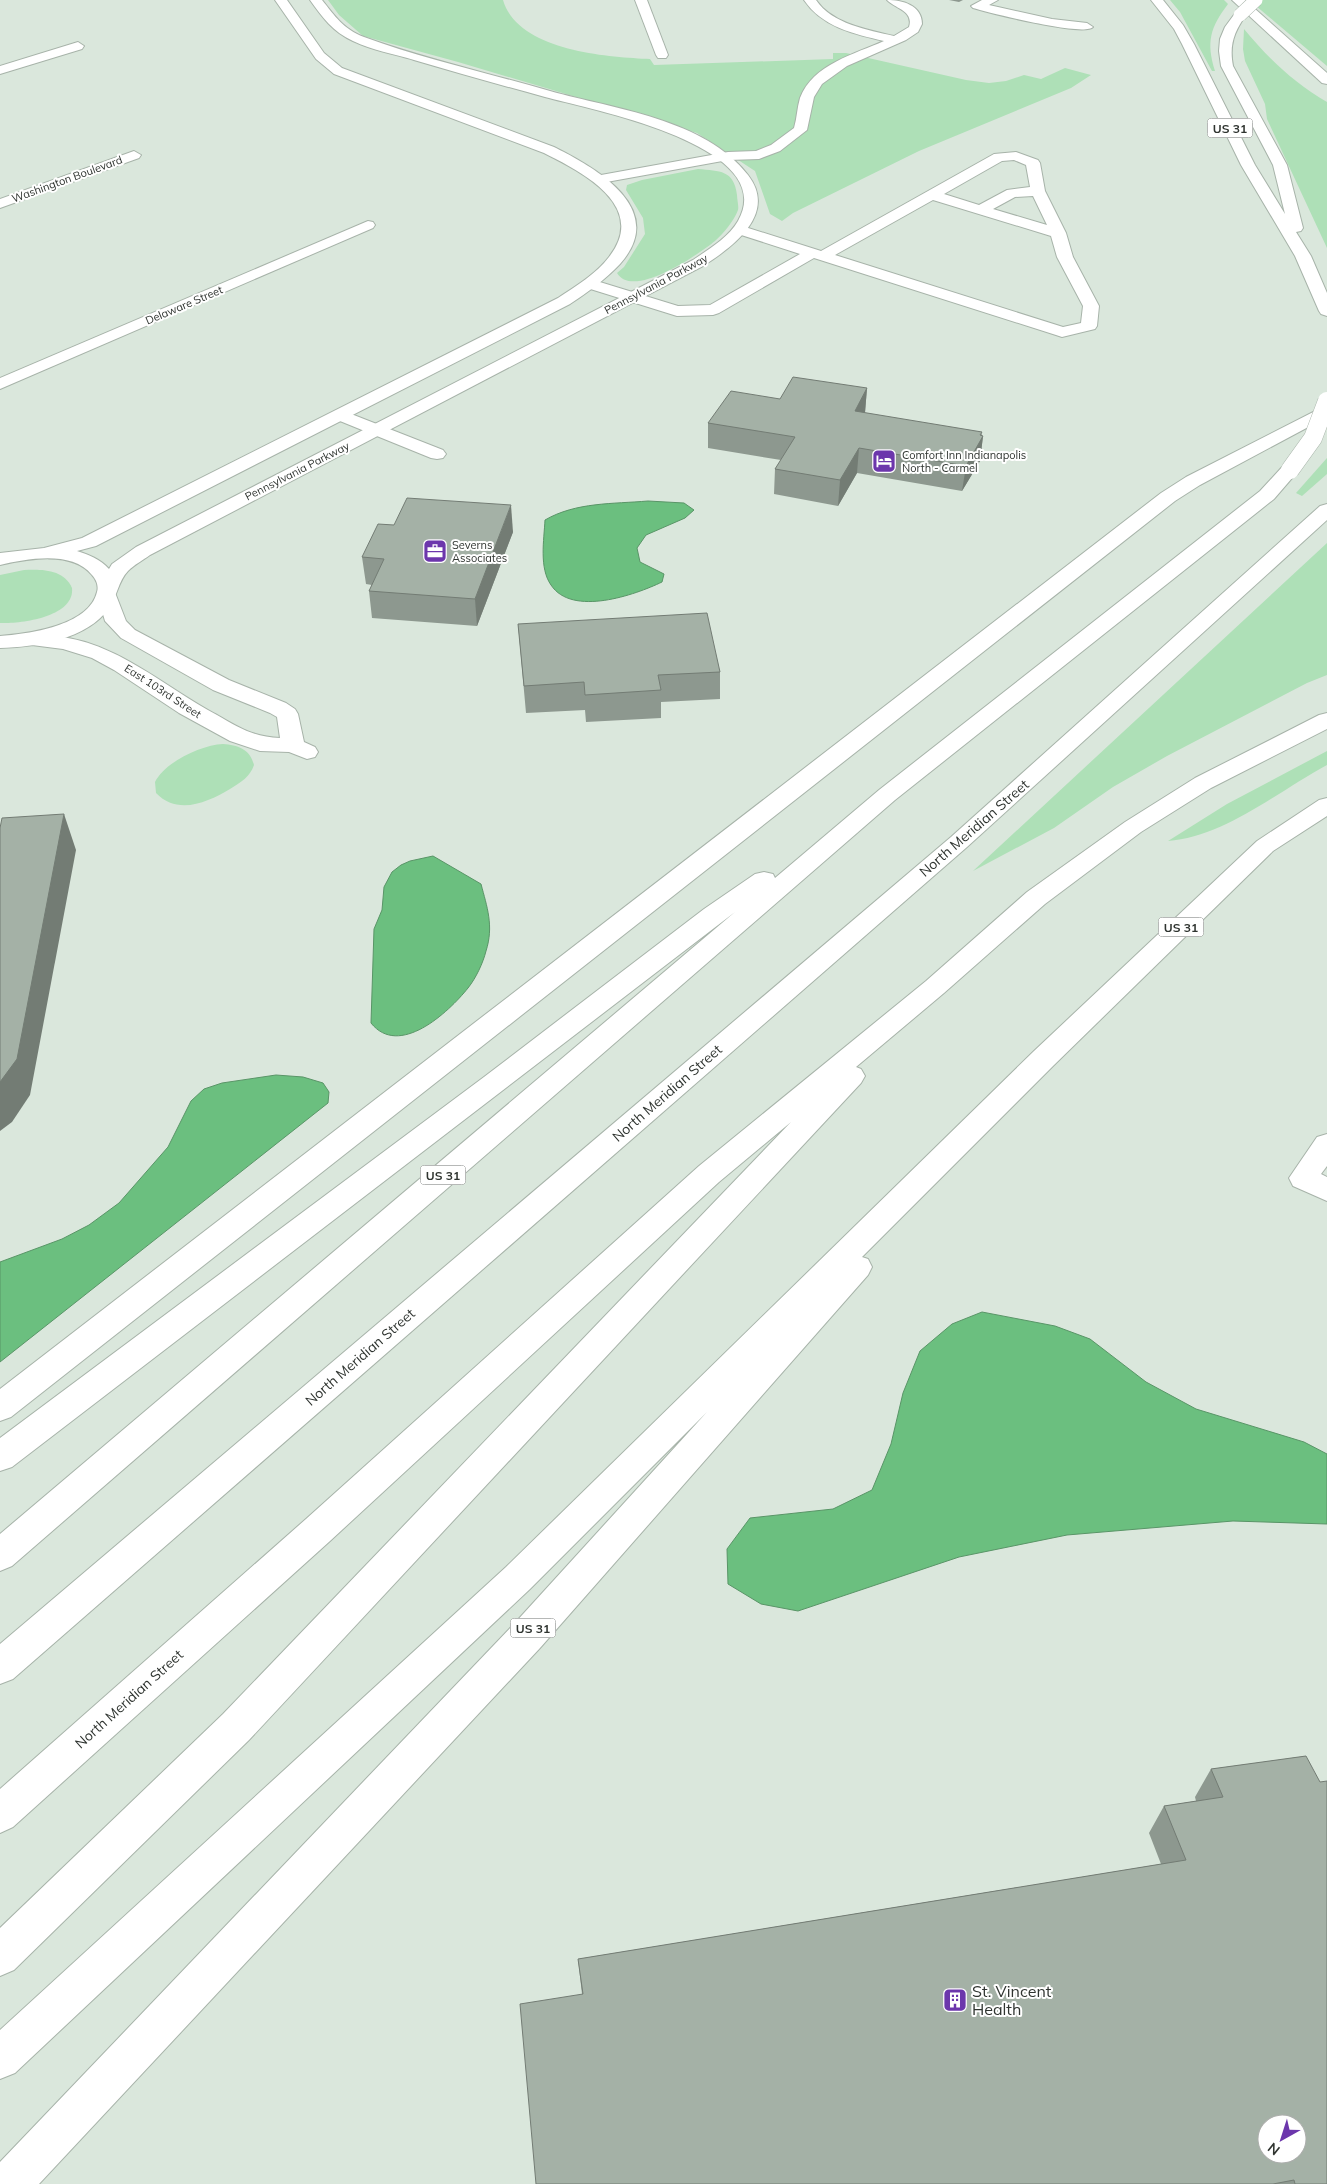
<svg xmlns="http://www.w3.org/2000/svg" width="1327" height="2184" font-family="Mulish,sans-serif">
<rect width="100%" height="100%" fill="#dae7dc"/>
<g fill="#aee0b7">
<path d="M328,0h175c15,51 104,57 147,59l4,6 179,-6v-6h13l120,27 23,3 17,-2 18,-6 17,4 24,-11 26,7 -20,13 -152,63 -126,62 -11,8 -12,-7 -15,-43 -58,-38 -239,-71 -95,-26 -24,-21z"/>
<path d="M1170,0h54l4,4c-18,24 -22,38 -13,67h-3l-32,-59z"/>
<polygon points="1249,0 1327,0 1327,66"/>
<path d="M1244,29c24,29 50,54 83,73v146l-60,-129 -2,-15 -20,-43 -2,-12z"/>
<path d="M698,169c22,2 36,1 39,26 0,5 2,11 1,15 -4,11 -15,24 -23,31 -16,13 -82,59 -98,32l7,-6 21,-33 -2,-16 -17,-28 1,-5 15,-5z"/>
<polygon points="1327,458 1327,474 1302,496 1296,493"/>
<polygon points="1327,543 1327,675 1307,683 1167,756 1113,787 1054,828 973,871"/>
<path d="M24,570c17,-1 40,-1 48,18 3,29 -52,36 -72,35v-48z"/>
<path d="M223,744c15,1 27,5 31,21 -4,12 -13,17 -24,24 -22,13 -52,27 -74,4l-1,-11c10,-20 46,-37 68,-38z"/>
<path d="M1327,751v14c-48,26 -105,73 -159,76l59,-37z"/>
</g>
<g fill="#6bbf7f" stroke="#599567">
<path d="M648,501l36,2 10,7 -9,8 -39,17 -9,13 3,14 24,12 -2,8c-27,13 -90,35 -111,3 -12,-17 -7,-45 -6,-65 31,-18 68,-16 103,-19z"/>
<path d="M433,856l48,28c6,23 13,42 5,67 -3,12 -10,27 -18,37 -20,25 -69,70 -97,35l3,-94 8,-19 2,-23 8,-15 9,-7 9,-4z"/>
<polygon points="276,1075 303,1077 323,1083 329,1092 328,1103 0,1362 0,1262 62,1239 89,1225 119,1203 168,1147 191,1101 204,1089 222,1083"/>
<polygon points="982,1312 1055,1326 1090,1339 1146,1382 1196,1409 1304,1442 1327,1454 1327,1524 1233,1521 1067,1535 959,1557 798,1611 761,1604 728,1584 727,1549 750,1518 833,1509 872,1490 891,1444 903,1393 920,1351 952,1324"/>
</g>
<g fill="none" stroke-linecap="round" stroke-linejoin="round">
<g stroke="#a7b3a9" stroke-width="2">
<g id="minor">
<polygon points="635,0 647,0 668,55 666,58 658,58 656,55"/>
<path d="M804,0h12c16,24 52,30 78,36l15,-9c5,-16 -13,-18 -22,-27 15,0 35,5 35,24l-4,8 -12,8 -59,26 -25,18 -8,13 -7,33 -27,21 -21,8 -31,1 -127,23 -5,-1 -2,-3 7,-4 127,-23 28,-1 15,-6 23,-17c3,-10 3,-20 6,-30 13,-34 55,-44 84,-57 -30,-7 -62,-14 -80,-41z"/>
<path d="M982,0h16l-9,5 63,14 35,4 6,4c-9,10 -103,-14 -120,-19l-2,-2z"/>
<polygon points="78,42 84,46 82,49 0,74 0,66"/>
<polygon points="134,151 141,155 139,158 0,208 0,199"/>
<path d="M1016,152l22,8 2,3 5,28 21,42 7,24 26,49 -2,20 -2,3 -33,8 -6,-2 -242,-77 -95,55 -6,2 -36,1 -93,-29 -2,-3 2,-3 6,-2 88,27 32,-1 90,-51 -65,-21 -2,-3 2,-3h10l76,24 173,-97zM1014,160l12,5 4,22 -23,3 -28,15 -35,-11 58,-33zM1033,196l14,29 -54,-16 22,-12zM933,200l118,36 6,21 26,49 -2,17 -18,4 -228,-72z"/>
<polygon points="368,221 373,222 375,225 373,228 0,389 0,378"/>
<polygon points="341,410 443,450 446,454 443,458 437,459 431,458 335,419 332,415 335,411"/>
<path d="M107,588l7,2 12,31 9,9 94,50 57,23 9,6 3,5 6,28 11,5 3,5 -3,5 -8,2 -18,-7 -29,-1 -30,-10 -51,-28 -65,-43 -22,-12 -29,-9 -39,-5 -3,-4 3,-4c10,-3 20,-1 30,0 62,5 110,51 163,79 22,13 37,22 63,23l-3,-21 -7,-4 -57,-23 -92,-52 -16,-17 -8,-27 3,-4z"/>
<polygon points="1327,1134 1327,1166 1321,1174 1327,1177 1327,1201 1293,1186 1289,1178 1317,1137"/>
</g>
</g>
<g stroke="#a7b3a9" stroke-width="2">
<path id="major" d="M275,0h12l37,53 18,15 212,79c42,21 115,62 66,117 -15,16 -32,28 -50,40l-474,242 -19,5c12,4 23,8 32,18l3,-5 24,-17 557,-287c16,-11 35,-22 45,-39 43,-76 -150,-112 -193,-124 -44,-12 -87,-24 -131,-37 -20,-6 -42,-10 -61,-19 -20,-9 -31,-24 -43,-41h12c13,16 21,29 42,37 60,22 124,36 186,54 64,18 155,28 198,84 30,39 -15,72 -45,91l-553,289c-7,5 -16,10 -22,16 -10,10 -11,26 -19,37 -22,32 -74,39 -109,40v-12c28,-2 89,-10 97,-44 2,-6 -1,-13 -5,-17 -20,-25 -65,-16 -92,-10v-12l44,-5 38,-10 476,-240c18,-12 38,-24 51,-41 40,-51 -27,-85 -65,-104l-210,-79 -18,-15z"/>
</g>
<g stroke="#a7b3a9" stroke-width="2">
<g id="highway">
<path d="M1151,0h12l20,25 11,19 61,121 30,49 -12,-49 -52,-99 -2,-15 1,-12 5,-12 11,-15h8l2,3c-12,17 -17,30 -13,51l54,99 16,63 -2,3 -5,1 15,24 16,37v23l-6,-2 -2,-3 -24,-55 -54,-91 -59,-121 -8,-15z"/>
<polygon points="1232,0 1245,0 1327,73 1327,84 1322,83"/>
<polygon points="1327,405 1327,417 1200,485 1175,501 11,1417 0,1421 0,1389 1161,493 1186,477"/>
<polygon points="1290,464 1297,466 1299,470 1274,499 895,800 12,1566 0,1571 0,1534 735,912 12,1467 0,1471 0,1438 484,1077 704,909 755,874 764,872 773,874 775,878 879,790 1260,491 1283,466"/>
<polygon points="1327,504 1327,520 967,847 13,1679 0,1684 0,1644 951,837 1320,506"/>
<polygon points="1327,713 1327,729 1211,788 1141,832 1045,904 944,993 856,1067 861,1069 865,1076 861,1083 249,1740 14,1970 0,1976 0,1928 223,1714 791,1122 719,1182 330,1541 13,1827 0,1833 0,1789 306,1519 699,1166 926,981 1027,892 1125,822 1195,778 1319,715"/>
<polygon points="1327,798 1327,816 1273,851 1053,1066 862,1257 868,1259 872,1267 868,1275 540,1648 39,2184 0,2184 0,2162 514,1624 707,1412 530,1589 15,2073 0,2079 0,2030 506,1567 1033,1052 1257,841 1319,800"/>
</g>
</g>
<use href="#minor" fill="#fff" fill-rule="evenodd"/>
<use href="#major" fill="#fff" fill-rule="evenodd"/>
<use href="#highway" fill="#fff" fill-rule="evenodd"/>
<g stroke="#a7b3a9" stroke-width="14" stroke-linecap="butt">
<polyline id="highway-bridge-far1" points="1240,15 1256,0"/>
</g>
<g stroke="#a7b3a9" stroke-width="19" stroke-linecap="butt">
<polyline id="highway-bridge" points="1290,470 1313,438 1327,401"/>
</g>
<use href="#highway-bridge-far1" stroke="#fff" stroke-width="13"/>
<use href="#highway-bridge" stroke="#fff" stroke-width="18"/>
</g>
<g fill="#8d988f">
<polygon points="949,0 963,0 959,2"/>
<polygon points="867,388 865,413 983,436 980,461 962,491 857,473 838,506 774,494 775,469 781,460 708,448 708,423 780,399"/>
<polygon points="513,532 477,626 372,618 369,591 372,585 366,584 362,557"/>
<polygon points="518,624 720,672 720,699 661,702 661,718 586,722 585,710 526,713"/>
<polygon points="1306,1756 1327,2184 536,2184 582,1994 578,1959 1161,1864 1149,1833 1164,1806 1196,1801 1195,1797 1211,1769"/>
</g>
<g fill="#737c74">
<polygon points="867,388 865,412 853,436 855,411"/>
<polygon points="982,432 981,439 983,436 980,461 962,491 966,466"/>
<polygon points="859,448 857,473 838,506 840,480"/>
<polygon points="511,505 513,532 477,626 475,599"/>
<polygon points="64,814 76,850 30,1095 12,1122 0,1131 0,1082"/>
</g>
<g fill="#a4b1a6" stroke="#737c74" fill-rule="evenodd">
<polygon points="793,377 867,388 855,411 982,432 980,435 983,436 966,466 859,448 840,480 775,469 795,437 708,423 731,391 780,399"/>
<polygon points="407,498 511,505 475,599 369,591 384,559 362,557 378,524 394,525"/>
<polygon points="707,613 720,672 658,675 661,690 585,695 584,682 524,686 518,624"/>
<polygon points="64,814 17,1059 0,1082 0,828 2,818"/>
<path d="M1306,1756l14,26 7,-1v403h-32l-1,-4 -21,4h-737l-16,-180 63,-10 -5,-35 608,-99 -22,-54 59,-9 -12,-28zM1267,2124h30v30h-30z"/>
</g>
<defs>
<g id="hotel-square" transform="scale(1.25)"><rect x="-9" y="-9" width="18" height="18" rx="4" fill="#6c36ac" stroke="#fff"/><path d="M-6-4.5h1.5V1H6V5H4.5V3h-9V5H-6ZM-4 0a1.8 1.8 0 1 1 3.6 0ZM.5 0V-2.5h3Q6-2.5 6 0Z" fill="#fff"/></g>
<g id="office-square" transform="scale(1.25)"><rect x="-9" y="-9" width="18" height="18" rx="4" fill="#6c36ac" stroke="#fff"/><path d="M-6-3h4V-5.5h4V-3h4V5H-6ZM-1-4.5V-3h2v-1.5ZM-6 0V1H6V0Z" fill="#fff"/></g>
<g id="building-square" transform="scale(1.25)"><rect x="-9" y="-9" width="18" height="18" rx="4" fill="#6c36ac" stroke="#fff"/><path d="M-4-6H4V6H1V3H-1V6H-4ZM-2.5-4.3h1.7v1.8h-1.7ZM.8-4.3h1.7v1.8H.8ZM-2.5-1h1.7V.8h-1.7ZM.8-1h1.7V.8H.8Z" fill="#fff"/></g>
</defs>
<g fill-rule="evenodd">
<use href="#hotel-square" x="884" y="461"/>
<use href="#office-square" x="435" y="551"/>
<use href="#building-square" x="955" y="2000"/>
</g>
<g text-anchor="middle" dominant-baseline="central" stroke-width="4" stroke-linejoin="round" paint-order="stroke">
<g font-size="11" fill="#2f3430" stroke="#fff">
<text transform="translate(67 179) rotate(-20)">Washington Boulevard</text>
<text transform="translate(656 284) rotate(-28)">Pennsylvania Parkway</text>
<text transform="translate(184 305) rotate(-23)">Delaware Street</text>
<text transform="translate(297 471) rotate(-27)">Pennsylvania Parkway</text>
<text transform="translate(163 691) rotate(33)">East 103rd Street</text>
</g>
<g font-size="11" fill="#2f3430" stroke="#fff" text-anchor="start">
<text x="902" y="455">Comfort Inn Indianapolis<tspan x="902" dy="13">North - Carmel</tspan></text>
<text x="452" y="545">Severns<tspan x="452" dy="13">Associates</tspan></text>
</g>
<g fill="#fff" stroke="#6d716e" stroke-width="1">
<rect x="1207.5" y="118.5" width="45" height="19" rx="4"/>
<rect x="1158.5" y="917.5" width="45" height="19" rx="4"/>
<rect x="420.5" y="1165.5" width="45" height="19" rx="4"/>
<rect x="510.5" y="1618.5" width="45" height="19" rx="4"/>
</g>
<g font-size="12" font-weight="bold" fill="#2f3430">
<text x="1230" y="128">US 31</text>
<text x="1181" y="927">US 31</text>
<text x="443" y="1175">US 31</text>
<text x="533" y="1628">US 31</text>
</g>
<g font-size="14" fill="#2f3430" stroke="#fff">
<text transform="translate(974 828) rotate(-41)">North Meridian Street</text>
<text transform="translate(667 1093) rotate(-41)">North Meridian Street</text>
<text transform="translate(360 1357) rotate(-41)">North Meridian Street</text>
<text transform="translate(129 1699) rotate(-42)">North Meridian Street</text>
</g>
<g font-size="16" fill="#2f3430" stroke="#fff" text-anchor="start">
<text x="972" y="1991">St. Vincent<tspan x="972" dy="18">Health</tspan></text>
</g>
</g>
<g transform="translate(1282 2139) rotate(219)"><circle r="24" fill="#ffffff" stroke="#acaeac"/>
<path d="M0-4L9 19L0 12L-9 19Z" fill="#6c36ac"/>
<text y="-8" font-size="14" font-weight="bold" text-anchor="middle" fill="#2f3430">N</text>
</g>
</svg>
